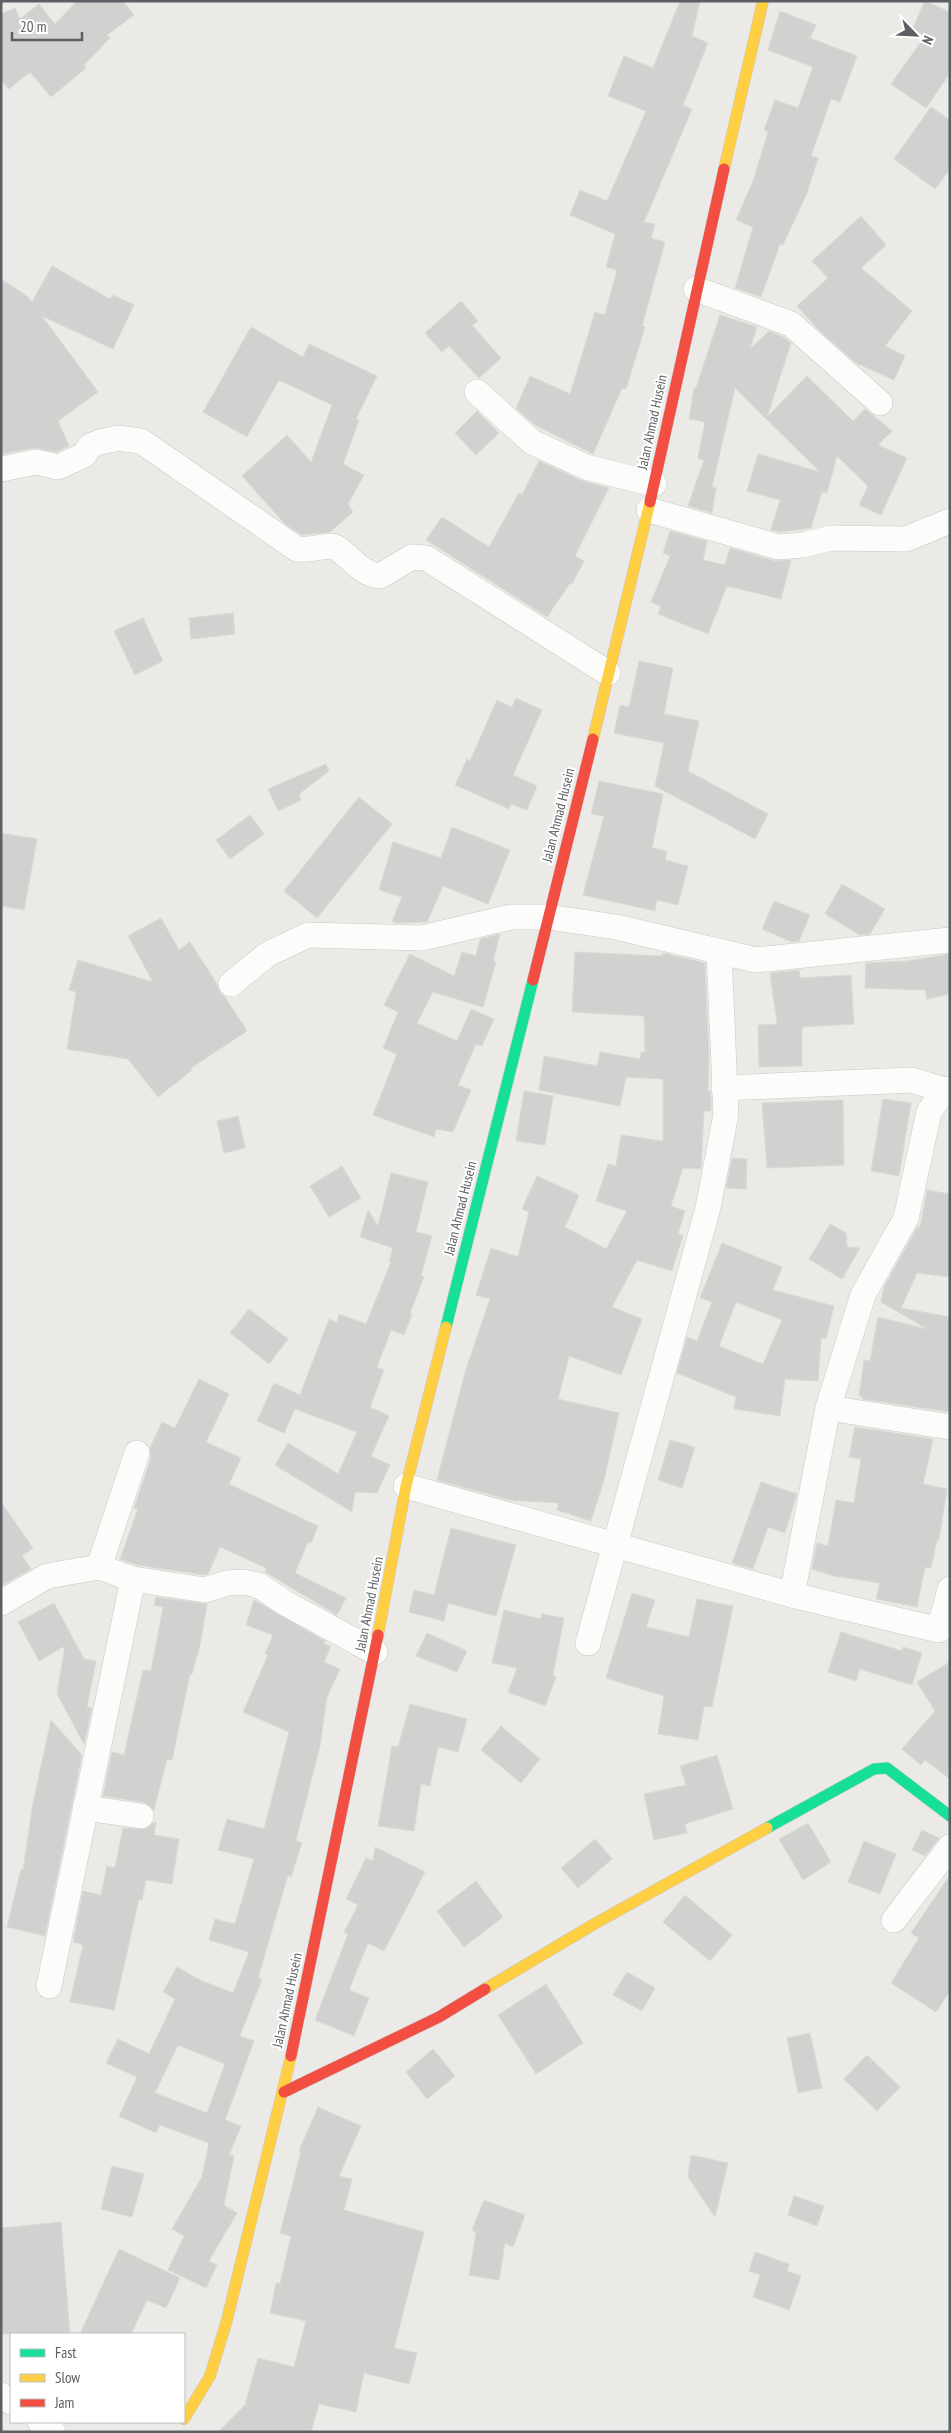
<svg xmlns="http://www.w3.org/2000/svg" width="951" height="2433" font-family="'PT Sans Narrow',sans-serif">
<rect width="100%" height="100%" fill="#eceae6"/>
<g fill="#d3d1cf" stroke="#dbd9d6" fill-rule="evenodd">
<polygon points="77,1 123,1 134,15 107,35 110,38 84,65 86,68 51,97 30,72 9,89 1,80 1,14 15,8 20,19 39,4 55,24"/>
<polygon points="680,1 700,1 692,36 708,43 683,105 692,109 644,222 655,224 651,238 665,242 642,326 645,327 626,389 622,388 593,454 535,425 516,408 530,376 570,394 595,312 605,315 617,270 606,267 615,234 570,215 580,190 607,201 646,111 608,96 624,56 653,68"/>
<polygon points="925,1 950,12 950,73 926,108 891,84 925,36 912,30"/>
<polygon points="780,11 816,25 810,38 857,56 840,102 831,99 811,156 818,158 807,193 783,245 780,244 761,297 735,288 753,227 736,220 753,181 768,132 764,130 775,100 798,108 813,67 768,50"/>
<polygon points="931,107 950,120 950,169 935,189 894,159"/>
<polygon points="861,216 886,245 861,268 912,311 885,346 905,356 894,380 856,363 819,330 797,306 828,278 812,261"/>
<polygon points="52,266 110,299 113,295 134,305 113,349 42,316 98,392 58,421 69,446 56,452 34,448 1,454 1,279 27,296 32,302"/>
<polygon points="461,301 478,321 472,325 501,358 479,378 449,346 442,352 425,333"/>
<polygon points="720,315 757,327 750,349 769,331 783,337 791,343 767,417 807,376 853,421 865,409 892,431 878,445 907,458 881,515 859,505 868,486 837,456 827,493 822,492 811,528 780,532 771,530 780,500 747,491 758,454 820,472 735,388 712,487 716,488 712,513 688,506 704,460 698,458 705,422 689,419 694,388 696,388"/>
<polygon points="251,327 303,357 309,344 377,376 356,419 359,420 343,464 364,475 348,504 353,512 330,532 302,535 285,524 242,476 287,435 311,462 332,405 279,380 247,437 203,412"/>
<polygon points="477,411 499,433 476,455 455,433"/>
<polygon points="539,461 580,480 609,488 575,556 584,561 572,584 570,583 547,617 426,540 442,517 489,547 519,493 522,495"/>
<polygon points="670,531 707,541 703,560 725,565 730,548 775,561 791,560 781,599 727,586 708,634 658,614 661,606 651,602 670,556 663,553"/>
<polygon points="233,613 235,634 191,639 189,618"/>
<polygon points="143,618 163,661 135,675 114,631"/>
<polygon points="639,661 673,668 664,714 699,721 688,771 768,814 755,839 655,786 664,743 614,733 620,705 629,707"/>
<polygon points="516,698 542,710 513,775 537,786 527,810 511,804 509,809 455,785 467,759 470,761 497,700 512,707"/>
<polygon points="326,764 329,771 299,794 301,800 278,811 268,789"/>
<polygon points="599,781 663,794 652,848 667,851 665,860 688,866 678,905 657,900 655,911 583,895 604,816 591,814"/>
<polygon points="359,797 392,824 317,918 284,891"/>
<polygon points="250,815 264,834 230,859 216,840"/>
<polygon points="452,827 510,850 488,904 443,886 427,922 396,923 392,921 402,897 379,890 393,842 441,858"/>
<polygon points="1,833 37,839 24,910 1,906"/>
<polygon points="842,884 885,909 870,934 860,935 825,914"/>
<polygon points="774,901 810,915 799,941 792,942 762,929"/>
<polygon points="161,918 179,950 190,942 217,984 220,993 225,997 247,1031 191,1068 192,1070 158,1097 128,1059 67,1049 76,992 69,990 78,960 153,982 128,936"/>
<polygon points="500,934 493,961 496,962 483,1007 433,992 417,1023 457,1041 471,1009 494,1019 482,1046 476,1044 458,1085 471,1090 453,1132 436,1129 434,1137 373,1115 397,1054 383,1048 398,1012 384,1005 410,954 454,976 462,952 476,956 480,939"/>
<polygon points="575,952 662,956 663,953 705,963 709,1056 708,1091 711,1092 711,1111 704,1111 701,1169 683,1168 671,1206 685,1211 678,1234 683,1235 672,1271 637,1260 612,1307 642,1319 621,1375 569,1356 558,1399 619,1413 604,1480 591,1521 557,1510 559,1503 510,1500 437,1480 466,1369 490,1299 476,1295 491,1248 518,1257 529,1212 522,1209 537,1176 579,1195 565,1227 606,1249 627,1211 596,1201 608,1164 616,1166 621,1135 663,1141 663,1079 626,1077 620,1106 539,1090 544,1056 597,1066 600,1052 640,1059 641,1052 645,1052 644,1016 572,1012"/>
<polygon points="950,954 950,994 927,999 925,990 865,988 866,963 907,961"/>
<polygon points="799,970 800,978 851,975 854,1024 802,1027 802,1066 759,1067 758,1025 777,1024 770,973"/>
<polygon points="524,1091 553,1096 545,1145 516,1141"/>
<polygon points="883,1099 911,1103 899,1176 871,1171"/>
<polygon points="843,1100 844,1165 767,1168 762,1103"/>
<polygon points="238,1116 245,1148 224,1153 217,1121"/>
<polygon points="732,1158 747,1159 746,1189 726,1188"/>
<polygon points="342,1166 361,1198 329,1217 310,1186"/>
<polygon points="391,1173 428,1182 416,1232 432,1236 421,1276 424,1277 410,1313 412,1314 404,1335 391,1330 377,1367 384,1370 370,1407 389,1416 371,1456 390,1465 377,1493 355,1492 352,1512 275,1465 288,1443 338,1474 357,1432 295,1409 284,1433 257,1421 274,1383 300,1395 329,1319 337,1323 339,1314 366,1324 391,1262 389,1262 393,1248 360,1237 368,1210 378,1226"/>
<polygon points="927,1190 950,1194 950,1277 917,1273 901,1308 950,1317 950,1412 862,1399 862,1396 859,1396 864,1360 870,1361 878,1317 927,1329 881,1302 884,1287 918,1226 920,1228"/>
<polygon points="830,1224 846,1233 847,1247 860,1248 842,1279 809,1259"/>
<path d="M722,1243l60,24 -9,23 61,16 -8,33 -5,-1 -3,43 -33,-2 -5,37 -46,-7 2,-12 -59,-24 10,-36 10,4 15,-39 -12,-4zM736,1302l46,18 -19,44 -44,-18z"/>
<polygon points="249,1309 288,1339 269,1364 230,1333"/>
<polygon points="199,1379 229,1394 206,1442 241,1458 229,1484 318,1526 311,1543 308,1542 295,1573 346,1598 337,1615 265,1572 266,1568 220,1547 208,1574 204,1575 137,1565 120,1559 138,1509 134,1508 151,1458 150,1448 162,1422 175,1428"/>
<polygon points="855,1427 933,1439 923,1484 947,1489 939,1540 937,1540 931,1568 925,1567 917,1607 876,1599 880,1583 834,1576 812,1569 817,1543 828,1546 836,1500 854,1503 861,1459 849,1457"/>
<polygon points="670,1440 695,1447 682,1488 658,1480"/>
<polygon points="761,1482 797,1494 785,1533 768,1527 753,1569 732,1563"/>
<polygon points="1,1502 33,1548 22,1556 31,1569 3,1585 1,1582"/>
<polygon points="451,1528 516,1545 496,1616 448,1603 444,1621 409,1612 414,1590 434,1595"/>
<polygon points="632,1593 655,1600 646,1627 689,1637 697,1599 733,1606 712,1707 704,1706 698,1740 658,1734 664,1696 606,1678"/>
<polygon points="156,1597 207,1604 200,1645 192,1674 190,1674 172,1760 167,1759 154,1810 143,1802 103,1796 112,1752 124,1755 143,1670 151,1671 163,1607 154,1605"/>
<path d="M254,1600l71,41 -1,3 7,2 -7,16 16,7 -13,28 -7,49 -24,94 6,3 -11,34 -3,-2 -30,103 4,1 -22,57 14,5 -29,79 16,6 -12,29 5,1 -10,49 13,8 -28,48 8,4 -11,23 -38,-18 16,-34 -12,-7 30,-52 7,-34 -49,-18 -4,8 -37,-17 18,-39 -31,-14 12,-24 31,15 26,-55 -12,-7 14,-25 23,13 33,13 16,-41 -40,-12 6,-21 20,5 19,-65 -36,-9 9,-31 37,10 25,-97 -46,-20 25,-57 -3,-1 8,-19 -27,-10zM178,2045l47,19 -18,49 -52,-20z"/>
<polygon points="54,1603 84,1659 96,1661 87,1707 92,1708 84,1744 57,1694 65,1646 39,1661 18,1622"/>
<polygon points="504,1610 541,1619 542,1614 564,1618 553,1675 556,1677 545,1706 508,1692 517,1668 492,1663"/>
<polygon points="841,1632 902,1651 903,1647 922,1653 912,1685 860,1669 856,1681 828,1672"/>
<polygon points="427,1633 467,1651 457,1672 416,1656"/>
<polygon points="950,1662 950,1779 925,1760 921,1765 902,1749 935,1711 917,1682"/>
<polygon points="410,1704 467,1719 458,1752 438,1747 430,1786 421,1784 414,1831 378,1826 392,1746 398,1747"/>
<polygon points="51,1720 82,1755 45,1936 7,1927 21,1869 23,1870 33,1803"/>
<polygon points="501,1726 540,1759 521,1783 481,1750"/>
<polygon points="717,1755 733,1809 685,1824 687,1833 654,1840 644,1794 686,1785 680,1766"/>
<polygon points="153,1823 156,1823 154,1835 179,1839 172,1884 146,1880 142,1900 139,1899 114,2010 70,2002 83,1945 73,1942 83,1891 101,1895 107,1866 115,1868 123,1828 146,1829"/>
<polygon points="808,1823 831,1862 803,1880 779,1839"/>
<polygon points="922,1830 939,1838 925,1856 912,1850"/>
<polygon points="595,1839 612,1859 578,1888 561,1868"/>
<polygon points="864,1841 896,1854 880,1894 848,1882"/>
<polygon points="375,1847 425,1872 384,1951 368,1943 349,1990 369,1998 354,2036 315,2020 348,1934 344,1932 358,1905 346,1899 366,1858 373,1861"/>
<polygon points="950,1875 950,1991 936,2012 891,1983 919,1938 911,1933"/>
<polygon points="476,1881 503,1917 464,1947 437,1911"/>
<polygon points="685,1895 732,1935 710,1961 663,1922"/>
<polygon points="627,1972 655,1988 642,2011 613,1995"/>
<polygon points="546,1984 583,2043 536,2074 498,2015"/>
<polygon points="810,2033 822,2088 798,2093 787,2038"/>
<polygon points="433,2049 455,2076 427,2099 406,2072"/>
<polygon points="867,2055 900,2087 877,2111 844,2079"/>
<polygon points="318,2107 361,2126 339,2176 352,2179 344,2210 424,2232 394,2348 417,2353 409,2384 364,2373 356,2412 319,2404 311,2432 218,2432 245,2405 258,2358 294,2367 306,2321 270,2313 276,2283 280,2284 291,2236 280,2233 301,2152 299,2151"/>
<polygon points="691,2155 728,2163 715,2217 688,2177"/>
<polygon points="112,2166 144,2174 132,2217 101,2209"/>
<polygon points="794,2196 824,2206 817,2226 788,2215"/>
<polygon points="484,2200 525,2215 513,2247 505,2243 499,2280 469,2275 476,2232 472,2230"/>
<polygon points="61,2222 70,2334 1,2334 1,2228"/>
<polygon points="119,2249 180,2278 166,2308 147,2300 131,2334 80,2334"/>
<polygon points="755,2252 789,2264 787,2271 801,2276 789,2310 753,2297 760,2275 749,2271"/>
</g>
<g fill="none" stroke-linecap="round" stroke-linejoin="round">
<g stroke="#c8c9c8" stroke-width="26">
<g id="street">
<polyline points="696,289 791,324 880,403"/>
<polyline points="477,392 532,442 586,467 654,484"/>
<path d="M1,469l35,-7 22,5 26,-12 6,-9 10,-4 18,-4 23,3 156,108c11,2 33,-5 38,-2 17,10 25,27 45,29l32,-19 14,1 182,115"/>
<polyline points="649,510 779,547 803,545 831,538 906,539 950,521"/>
<polyline points="231,984 268,954 308,935 422,938 511,917 548,917 616,927 756,960 950,940"/>
<polyline points="724,1088 912,1080 944,1090"/>
<polyline points="828,1408 950,1427"/>
<polyline points="406,1486 792,1595 939,1630 950,1589"/>
<polyline points="99,1567 137,1453"/>
<polyline points="792,1595 828,1408 863,1295 906,1218 929,1112 944,1090 950,1089"/>
<polyline points="1,1603 47,1576 99,1567 133,1579 205,1590 227,1583 243,1582 258,1585 285,1603 375,1652"/>
<polyline points="588,1643 708,1208 726,1114 719,951"/>
<polyline points="85,1808 141,1816"/>
<polyline points="894,1920 950,1847"/>
<polyline points="49,1986 133,1579"/>
<polyline points="1,2395 11,2402"/>
<polyline points="40,2422 53,2432"/>
</g>
</g>
<g stroke="#c8c8c8" stroke-width="12">
<g id="fast">
<polyline points="446,1327 533,980"/>
<polyline points="767,1828 874,1769 887,1768 950,1816"/>
</g>
</g>
<g stroke="#c8c8c8" stroke-width="12">
<g id="slow">
<polyline points="724,169 763,1"/>
<polyline points="593,739 650,502"/>
<polyline points="378,1635 406,1486 446,1327"/>
<polyline points="485,1989 596,1923 767,1828"/>
<polyline points="184,2419 210,2376 227,2320 291,2056"/>
</g>
</g>
<g stroke="#c8c8c8" stroke-width="12">
<g id="jam">
<polyline points="650,502 724,169"/>
<polyline points="533,980 593,739"/>
<polyline points="291,2056 378,1635"/>
<polyline points="284,2092 439,2017 485,1989"/>
</g>
</g>
<use href="#street" stroke="#fcfcfb" stroke-width="25"/>
<use href="#fast" stroke="#16e098" stroke-width="11"/>
<use href="#slow" stroke="#ffcf43" stroke-width="11"/>
<use href="#jam" stroke="#f24e42" stroke-width="11"/>
</g>
<g text-anchor="middle" dominant-baseline="central" stroke-width="4" stroke-linejoin="round" paint-order="stroke">
<g font-size="14" fill="#5c6064" stroke="#fff">
<text transform="translate(652 422) rotate(-78)">Jalan Ahmad Husein</text>
<text transform="translate(558 815) rotate(-76)">Jalan Ahmad Husein</text>
<text transform="translate(460 1208) rotate(-76)">Jalan Ahmad Husein</text>
<text transform="translate(369 1604) rotate(-79)">Jalan Ahmad Husein</text>
<text transform="translate(287 2000) rotate(-78)">Jalan Ahmad Husein</text>
</g>
</g>
<rect width="951" height="2433" fill="none" stroke="#5c6064" stroke-width="5"/>
<rect x="10" y="2333" width="175" height="90" fill="#ffffff" stroke="#bebfc1"/>
<rect x="20" y="2349" width="25" height="8" fill="#16e098" stroke="#bebfc1"/>
<text x="55" y="2358" font-size="15" fill="#5c6064">Fast</text>
<rect x="20" y="2374" width="25" height="8" fill="#ffcf43" stroke="#bebfc1"/>
<text x="55" y="2383" font-size="15" fill="#5c6064">Slow</text>
<rect x="20" y="2399" width="25" height="8" fill="#f24e42" stroke="#bebfc1"/>
<text x="55" y="2408" font-size="15" fill="#5c6064">Jam</text>
<g transform="translate(916 35) rotate(114)" stroke="#ffffff" stroke-width="4" paint-order="stroke">
<path d="M0-4L9 19L0 12L-9 19Z" fill="#5c6064"/>
<text y="-8" font-size="14" font-weight="bold" text-anchor="middle" fill="#5c6064">N</text>
</g>
<path d="M12 32v8h70v-8" fill="none" stroke="#5c6064" stroke-width="2.5"/>
<text x="20" y="32" font-size="15" fill="#5c6064" stroke="#ffffff" stroke-width="4" paint-order="stroke">20 m</text>
</svg>
